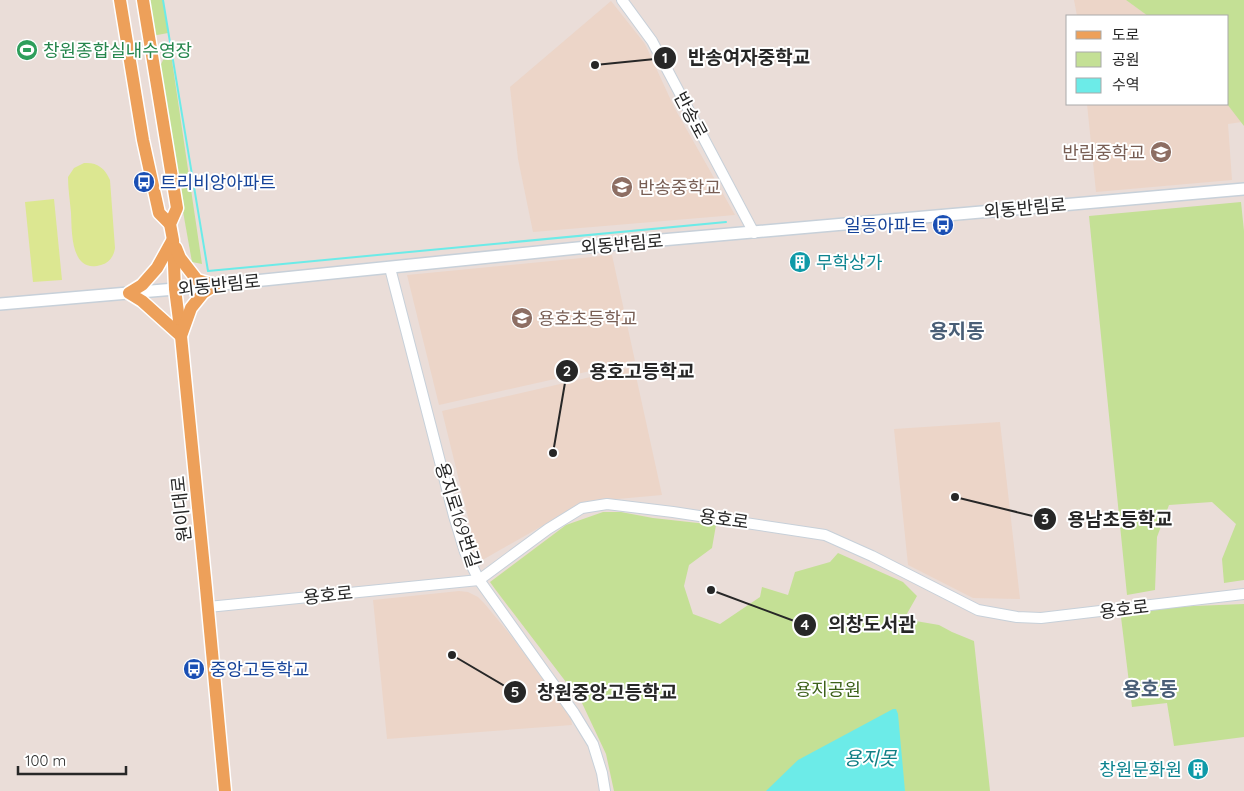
<svg xmlns="http://www.w3.org/2000/svg" width="1244" height="791" font-family="Quicksand,'Noto Sans KR',sans-serif">
<rect width="100%" height="100%" fill="#eaddd8"/>
<g fill="#ecd5c8">
<polygon points="1074,0 1126,0 1148,16 1077,16"/>
<polygon points="611,1 645,44 674,107 735,215 533,232 518,159 510,87"/>
<polygon points="1087,104 1227,104 1242,122 1228,124 1232,180 1096,192"/>
<polygon points="612,255 635,361 439,405 407,275"/>
<polygon points="634,367 662,495 584,502 479,562 442,411"/>
<polygon points="1000,422 1020,599 973,598 908,565 894,429"/>
<polygon points="459,591 468,592 478,597 484,603 512,637 560,701 571,718 572,725 387,739 373,600"/>
</g>
<g fill="#c4e095">
<polygon points="146,0 163,0 168,33 152,36"/>
<polygon points="1126,0 1244,0 1244,126 1227,104 1228,104 1228,16 1148,16"/>
<polygon points="171,54 202,264 192,262 158,71 163,60"/>
<polygon points="1241,202 1244,231 1244,580 1224,583 1222,559 1236,524 1212,502 1169,505 1157,537 1155,590 1127,595 1089,216"/>
<polygon points="603,512 621,512 653,518 716,525 712,548 689,565 684,586 693,614 720,624 760,597 762,587 788,595 795,572 830,562 838,553 903,582 917,596 904,619 939,625 952,632 974,641 990,791 614,791 606,754 582,703 495,589 490,582 566,525"/>
<polygon points="1244,604 1244,737 1174,746 1167,703 1132,707 1120,609"/>
</g>
<g fill="#dce791">
<path d="M84,163c13,-1 21,5 26,17l5,68c-1,8 -6,15 -14,17 -31,9 -29,-34 -30,-52 -1,-12 -3,-24 -3,-36l6,-9z"/>
<polygon points="54,199 62,280 33,282 25,202"/>
</g>
<polygon fill="#6cebe8" points="893,709 896,709 898,714 905,791 766,791 798,760"/>
<g fill="none" stroke-linecap="round" stroke-linejoin="round">
<polyline stroke="#6cebe8" stroke-width="2" points="163,0 208,271 726,222"/>
<g stroke="#c7d0d9" stroke-width="12">
<g id="tertiary">
<polyline points="622,0 652,41 754,233"/>
<polyline points="390,268 454,516 465,552 479,580 574,713 593,744 602,773 605,791"/>
<polyline points="208,607 479,580 548,529 582,508 607,504 673,512 825,535 872,556 978,610 1017,617 1041,618 1244,594"/>
</g>
</g>
<g stroke="#c7d0d9" stroke-width="14">
<polyline id="secondary" points="0,304 175,289 627,243 1244,189"/>
</g>
<g stroke="#fff" stroke-width="15">
<g id="primary">
<polyline points="120,0 143,140 159,213 170,224"/>
<polyline points="143,0 177,208 170,224 173,240 175,289 181,336 206,588 225,791"/>
<polyline points="172,241 157,268 142,285 129,293 142,301 181,336 191,308 203,293 215,285"/>
<polyline points="176,248 180,258 197,280 215,285"/>
</g>
</g>
<use href="#tertiary" stroke="#fff" stroke-width="10"/>
<use href="#secondary" stroke="#fff" stroke-width="11"/>
<use href="#primary" stroke="#eda05a" stroke-width="12"/>
</g>
<defs>
<g id="stadium-disc" transform="scale(1.125)"><circle r="9.5" fill="#2e9e5b" stroke="#fff"/><path d="M0-5a6.5 5 0 1 0 0 10a6.5 5 0 1 0 0-10ZM-3.5-1.8h7v3.6h-7Z" fill="#fff"/></g>
<g id="school-disc" transform="scale(1.125)"><circle r="9.5" fill="#8d6e63" stroke="#fff"/><path d="M0-5L7-2L0 1L-7-2ZM-4 1L0 2.5L4 1V4Q0 6-4 4Z" fill="#fff"/></g>
<g id="bus-disc" transform="scale(1.125)"><circle r="9.5" fill="#1a4fb4" stroke="#fff"/><path d="M-5-6H5V4H4V6H2V4H-2V6H-4V4H-5ZM-3.5-4V0h7V-4ZM-3.5 1.2v1.5H-2V1.2ZM2 1.2v1.5H3.5V1.2Z" fill="#fff"/></g>
<g id="building-disc" transform="scale(1.125)"><circle r="9.5" fill="#0f9aa8" stroke="#fff"/><path d="M-4-6H4V6H1V3H-1V6H-4ZM-2.5-4.3h1.7v1.8h-1.7ZM.8-4.3h1.7v1.8H.8ZM-2.5-1h1.7V.8h-1.7ZM.8-1h1.7V.8H.8Z" fill="#fff"/></g>
</defs>
<g fill-rule="evenodd">
<use href="#stadium-disc" x="27" y="50"/>
<use href="#school-disc" x="1161" y="152"/>
<use href="#bus-disc" x="144" y="182"/>
<use href="#school-disc" x="622" y="187"/>
<use href="#bus-disc" x="943" y="225"/>
<use href="#building-disc" x="800" y="262"/>
<use href="#school-disc" x="522" y="318"/>
<use href="#bus-disc" x="194" y="669"/>
<use href="#building-disc" x="1198" y="769"/>
</g>
<g text-anchor="middle" dominant-baseline="central" stroke-width="4" stroke-linejoin="round" paint-order="stroke">
<g font-size="18" fill="#27864d" stroke="#fff" text-anchor="start">
<text x="43" y="50">창원종합실내수영장</text>
</g>
<g font-size="18" fill="#272727" stroke="#fff">
<text transform="translate(691 115) rotate(62)">반송로</text>
<text transform="translate(1025 208) rotate(-5)">외동반림로</text>
<text transform="translate(622 244) rotate(-5)">외동반림로</text>
<text transform="translate(219 285) rotate(-6)">외동반림로</text>
<text transform="translate(181 509) rotate(-96)">원이대로</text>
<text transform="translate(458 515) rotate(72)">용지로169번길</text>
<text transform="translate(724 519) rotate(8)">용호로</text>
<text transform="translate(328 595) rotate(-6)">용호로</text>
<text transform="translate(1124 609) rotate(-7)">용호로</text>
</g>
<g font-size="18" fill="#785e54" stroke="#fff" text-anchor="start">
<text x="1145" y="152" text-anchor="end">반림중학교</text>
<text x="638" y="187">반송중학교</text>
<text x="538" y="318">용호초등학교</text>
</g>
<g font-size="18" fill="#164399" stroke="#fff" text-anchor="start">
<text x="160" y="182">트리비앙아파트</text>
<text x="927" y="225" text-anchor="end">일동아파트</text>
<text x="210" y="669">중앙고등학교</text>
</g>
<g font-size="18" fill="#0d838f" stroke="#fff" text-anchor="start">
<text x="816" y="262">무학상가</text>
<text x="1182" y="769" text-anchor="end">창원문화원</text>
</g>
<g font-size="18" fill="#3d611a" stroke="#fff">
<text x="828" y="689">용지공원</text>
</g>
<g font-size="19" font-style="italic" fill="#107f85" stroke="#fff">
<text x="870" y="758">용지못</text>
</g>
<g font-size="20" font-weight="bold" fill="#495e76" stroke="#fff">
<text x="957" y="330">용지동</text>
<text x="1150" y="688">용호동</text>
</g>
</g>
<path fill="none" stroke="#272727" stroke-width="2" d="M595 65L665 58M553 453L567 371M955 497L1045 519M711 590L805 625M452 655L515 692"/>
<g fill="#272727" stroke="#fff" stroke-width="2">
<circle cx="595" cy="65" r="5"/>
<circle cx="553" cy="453" r="5"/>
<circle cx="955" cy="497" r="5"/>
<circle cx="711" cy="590" r="5"/>
<circle cx="452" cy="655" r="5"/>
<circle cx="665" cy="58" r="12"/>
<circle cx="567" cy="371" r="12"/>
<circle cx="1045" cy="519" r="12"/>
<circle cx="805" cy="625" r="12"/>
<circle cx="515" cy="692" r="12"/>
</g>
<g font-size="15" text-anchor="middle" font-weight="bold" fill="#fff">
<text x="665" y="63">1</text>
<text x="567" y="376">2</text>
<text x="1045" y="524">3</text>
<text x="805" y="630">4</text>
<text x="515" y="697">5</text>
</g>
<g font-size="19" text-anchor="middle" font-weight="bold" fill="#272727" stroke="#fff" stroke-width="4" stroke-linejoin="round" paint-order="stroke">
<text x="749" y="64">반송여자중학교</text>
<text x="642" y="378">용호고등학교</text>
<text x="1120" y="526">용남초등학교</text>
<text x="872" y="631">의창도서관</text>
<text x="607" y="699">창원중앙고등학교</text>
</g>
<rect x="1066" y="15" width="162" height="90" fill="#ffffff" stroke="#a9a9a9"/>
<rect x="1076" y="31" width="25" height="8" fill="#eda05a" stroke="#a9a9a9"/>
<text x="1112" y="40" font-size="15" fill="#272727">도로</text>
<rect x="1076" y="52" width="25" height="15" fill="#c4e095" stroke="#a9a9a9"/>
<text x="1112" y="65" font-size="15" fill="#272727">공원</text>
<rect x="1076" y="78" width="25" height="15" fill="#6cebe8" stroke="#a9a9a9"/>
<text x="1112" y="90" font-size="15" fill="#272727">수역</text>
<path d="M18 766v8h108v-8" fill="none" stroke="#272727" stroke-width="2.5"/>
<text x="25" y="766" font-size="15" fill="#272727" stroke="#ffffff" stroke-width="4" paint-order="stroke">100 m</text>
</svg>
